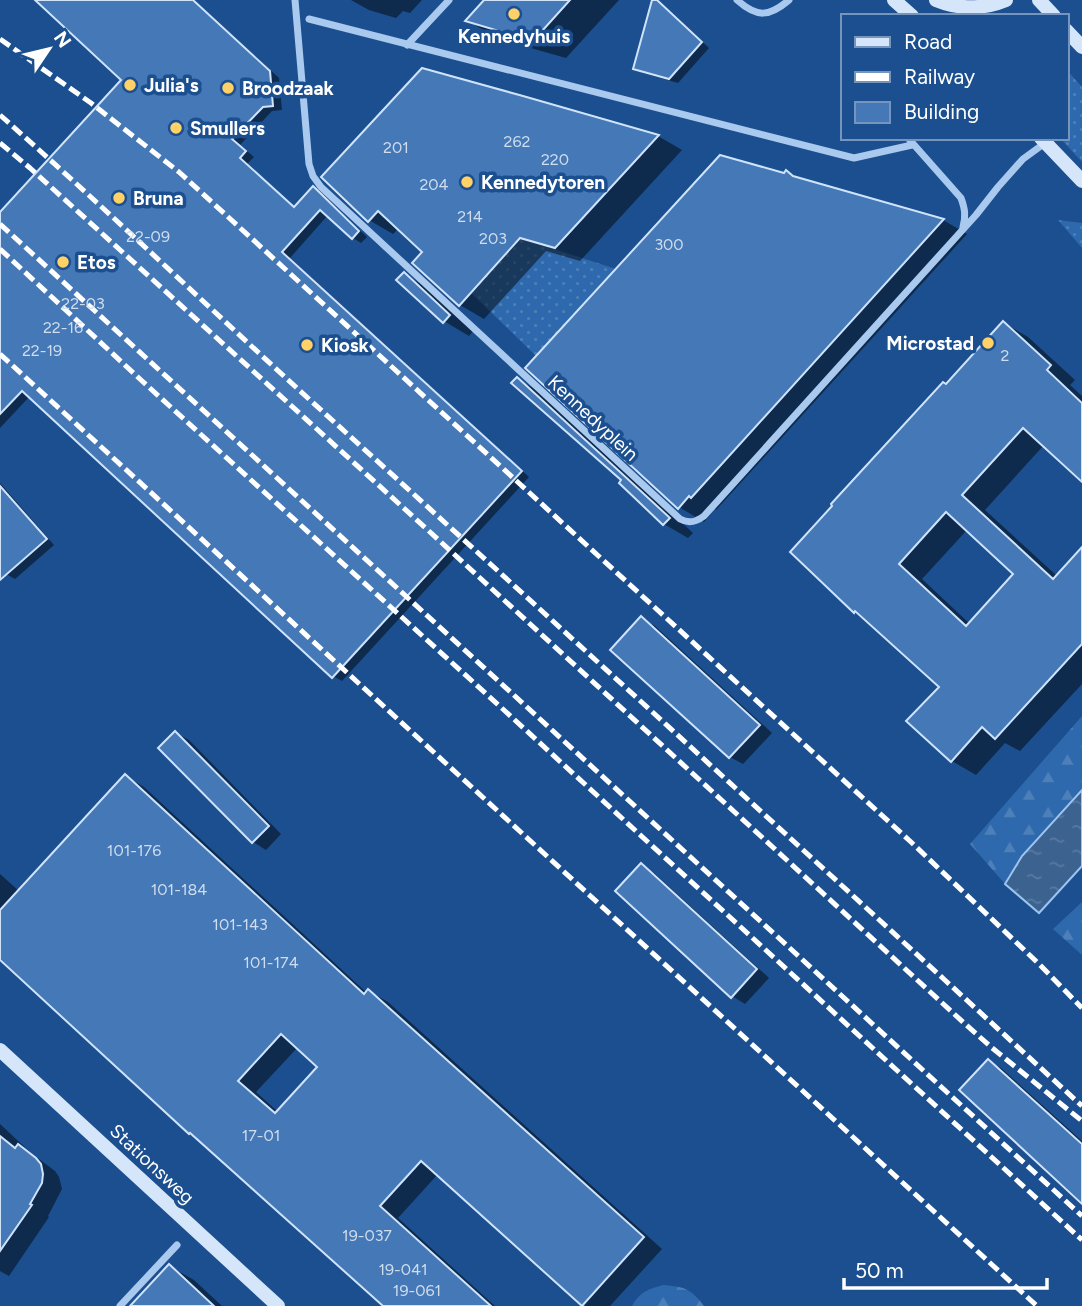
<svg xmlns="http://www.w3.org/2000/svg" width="1082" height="1306" font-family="Figtree,sans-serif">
<defs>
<pattern id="grass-dots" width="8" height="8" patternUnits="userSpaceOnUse" patternTransform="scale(1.75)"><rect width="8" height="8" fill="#2e69ad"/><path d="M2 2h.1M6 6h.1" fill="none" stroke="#4d80b9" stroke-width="1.8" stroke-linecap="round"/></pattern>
<pattern id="forest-firs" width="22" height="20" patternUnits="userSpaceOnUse" patternTransform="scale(1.75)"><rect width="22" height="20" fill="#2e69ad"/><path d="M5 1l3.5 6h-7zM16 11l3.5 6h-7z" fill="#4d80b9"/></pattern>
<pattern id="water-ripples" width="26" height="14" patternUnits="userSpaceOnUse" patternTransform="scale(1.75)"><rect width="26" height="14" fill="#3c6290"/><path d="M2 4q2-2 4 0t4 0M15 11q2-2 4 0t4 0" fill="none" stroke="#597aa1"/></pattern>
</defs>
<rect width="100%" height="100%" fill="#1b4f8f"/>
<g fill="url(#grass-dots)">
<polygon points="1066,69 1082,87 1082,162 1060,138 1066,138"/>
<polygon points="1058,220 1082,223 1082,248"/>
<polygon points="520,238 616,269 536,356 471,293"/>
</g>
<g fill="url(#forest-firs)">
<polygon points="1082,716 1082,790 1022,856 1005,884 970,844"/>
<polygon points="1082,902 1082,955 1053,929"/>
<path d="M663,1285c22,2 27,3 41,21h-72c7,-14 17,-17 31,-21z"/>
</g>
<polygon fill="url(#water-ripples)" stroke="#9cc4f0" stroke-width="2" points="1082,790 1082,866 1039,913 1005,884 1022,856"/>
<g fill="#0007" fill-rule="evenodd">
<polygon points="47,0 194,0 279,78 282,110 272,111 240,145 254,157 247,164 295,208 313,189 322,194 367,237 361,243 353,238 328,215 290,258 529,477 342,681 333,676 30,396 0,428 0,215 123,80"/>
<polygon points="351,0 422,0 410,13 403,11 396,18 369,10"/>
<polygon points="487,0 619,0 566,58 499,39 468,21"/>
<polygon points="654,0 662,4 709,48 678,83 643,73 635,68"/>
<polygon points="422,70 658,136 682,150 580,261 546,251 484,319 460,305 425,251 399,228 393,234 369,220"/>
<polygon points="787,172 798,179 943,220 967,234 716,510 715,509 704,522 679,507"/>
<polygon points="404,274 428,288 474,330 469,336 444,321 399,280"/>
<path d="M1004,323l24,14 47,43 -5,5 12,11v84l-38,-35 -59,65 72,66 25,-26v134l-62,67 -15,-8 -29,32 -24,-14 -11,-74 -78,-71 83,-230zM967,530l49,44 -46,50 -48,-45z"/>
<polygon points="517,379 542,393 693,533 688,538 664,524 623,480"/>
<polygon points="0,483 54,545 15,579 6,574 0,567"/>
<polygon points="641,618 655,626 772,733 743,764 730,757"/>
<polygon points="176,733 189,740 281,834 266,850 253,842"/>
<path d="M125,776l19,11 223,206 2,-2 19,11 274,247 -52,57h-24l-3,-2 -145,-130 -40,44 97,88h-109l-386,-348v-84l19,17zM298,1047l21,19 -41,46 -22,-20z"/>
<polygon points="641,865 654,873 769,978 745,1004 732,996"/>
<polygon points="988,1061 1001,1068 1082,1141 1082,1202"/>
<polygon points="0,1124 31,1153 55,1171 59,1177 62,1189 48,1216 49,1217 9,1276 0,1271"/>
<polygon points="169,1266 194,1280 222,1306 141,1306"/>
</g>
<g fill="#4478b7" stroke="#cfe3fa" stroke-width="2" fill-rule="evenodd">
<polygon points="35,0 193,0 270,71 273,106 263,107 232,139 246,151 240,158 294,207 313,186 359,231 352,239 320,210 282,252 522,471 332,678 22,391 0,414 0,212 121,80"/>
<polygon points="484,0 570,0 533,41 465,21"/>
<polygon points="652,0 657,0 702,42 669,79 633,69"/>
<polygon points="422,68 523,96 659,135 555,248 520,238 459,306 412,263 422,252 378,211 368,222 321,177"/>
<polygon points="720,155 784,173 786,170 793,176 944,219 691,498 689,496 678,509 525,368"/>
<polygon points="404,272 450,315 443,323 396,280"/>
<path d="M1003,321l48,44 -4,5 35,33v79l-59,-54 -61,67 91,84 29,-32v97l-87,95 -13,-12 -31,35 -45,-41 33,-34 -84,-76 -1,2 -64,-61 42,-46 -1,-2 112,-122 3,2zM946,512l67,62 -47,52 -67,-62z"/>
<polygon points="517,377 670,518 663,525 619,483 621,480 511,383"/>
<polygon points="0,486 47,539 0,580"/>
<polygon points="641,616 760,725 729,758 610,650"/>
<polygon points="175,731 269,826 252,843 158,748"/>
<path d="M125,774l239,220 4,-5 276,248 -62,69 -161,-145 -41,45 111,100h-108l-193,-173 -1,1 -189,-174v-50zM281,1034l36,33 -42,46 -37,-32z"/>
<polygon points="641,863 757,969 731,998 615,891"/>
<polygon points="988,1059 1082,1144 1082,1204 959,1090"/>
<polygon points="0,1136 15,1148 18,1144 36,1158 41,1164 43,1174 42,1183 30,1204 32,1205 0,1251"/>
<polygon points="169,1264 214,1306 130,1306"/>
</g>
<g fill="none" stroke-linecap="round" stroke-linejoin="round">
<g stroke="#a9c9ee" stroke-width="7">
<path d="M295,0l14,164 4,12 8,11 359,332c9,5 16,3 24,-3l272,-301 22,-28 25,-28 22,-16"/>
<path d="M737,0c20,18 32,17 52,0"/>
<polyline points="309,19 854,158 912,145"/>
<polyline points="407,45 449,0"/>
<path d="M908,138l53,60c4,11 5,18 2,29"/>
<polyline points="120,1306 177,1245"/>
</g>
<g stroke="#d6e6fa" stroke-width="14">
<polyline points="894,0 912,16"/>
<path d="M936,0c24,10 46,10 70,0"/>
<polyline points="1039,0 1054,16"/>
<polyline points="1066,30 1082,47"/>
<polyline points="1041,138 1082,181"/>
<polyline points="0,1050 278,1306"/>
</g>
<g stroke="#fff" stroke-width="5" stroke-dasharray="12 5" stroke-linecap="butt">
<polyline points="0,39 91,103 179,172 911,842 1040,965 1082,1008"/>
<path d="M0,115c105,93 206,190 310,285 258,234 515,470 772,706"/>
<polyline points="0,143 30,168 430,532 964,1023 991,1047 1082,1121"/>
<polyline points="0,224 1082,1216"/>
<polyline points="0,249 141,380 505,711 1082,1240"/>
<polyline points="0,354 1037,1306"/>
</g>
</g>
<g fill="#ffd166" stroke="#1b4f8f" stroke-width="2.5">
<circle cx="514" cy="14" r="7"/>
<circle cx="130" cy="85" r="7"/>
<circle cx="228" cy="88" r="7"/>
<circle cx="176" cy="128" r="7"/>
<circle cx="467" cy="182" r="7"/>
<circle cx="119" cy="198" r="7"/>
<circle cx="63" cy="262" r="7"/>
<circle cx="988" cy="343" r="7"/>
<circle cx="307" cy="345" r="7"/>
</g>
<g text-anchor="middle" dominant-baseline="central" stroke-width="7" stroke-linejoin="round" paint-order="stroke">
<g font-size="16" fill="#d0dded">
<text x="517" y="141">262</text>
<text x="396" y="147">201</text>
<text x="555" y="159">220</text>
<text x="434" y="184">204</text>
<text x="470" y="216">214</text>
<text x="148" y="236">22-09</text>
<text x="493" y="238">203</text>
<text x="669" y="244">300</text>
<text x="83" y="303">22-03</text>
<text x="63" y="327">22-16</text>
<text x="42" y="350">22-19</text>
<text x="1005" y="355">2</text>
<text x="134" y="850">101-176</text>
<text x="179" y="889">101-184</text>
<text x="240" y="924">101-143</text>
<text x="271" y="962">101-174</text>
<text x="261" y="1135">17-01</text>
<text x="367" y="1235">19-037</text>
<text x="403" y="1269">19-041</text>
<text x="417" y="1290">19-061</text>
</g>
<g font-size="19" font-weight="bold" fill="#fff" stroke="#1b4f8f" text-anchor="start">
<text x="514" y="36" text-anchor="middle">Kennedyhuis</text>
<text x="144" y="85">Julia's</text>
<text x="242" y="88">Broodzaak</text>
<text x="190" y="128">Smullers</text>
<text x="481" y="182">Kennedytoren</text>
<text x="133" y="198">Bruna</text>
<text x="77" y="262">Etos</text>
<text x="974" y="343" text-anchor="end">Microstad</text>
<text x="321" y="345">Kiosk</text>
</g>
<g font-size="19" fill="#fff" stroke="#1b4f8f">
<text transform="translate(593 418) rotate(43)">Kennedyplein</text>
<text transform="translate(152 1164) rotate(43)">Stationsweg</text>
</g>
</g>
<rect x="841" y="14" width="228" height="126" fill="#1b4f8f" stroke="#7695bc" stroke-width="2"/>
<rect x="855" y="37" width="35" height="10" fill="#d6e6fa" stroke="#7695bc" stroke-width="2"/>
<text x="904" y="49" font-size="21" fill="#ffffff">Road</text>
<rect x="855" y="72" width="35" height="10" fill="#ffffff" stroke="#7695bc" stroke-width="2"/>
<text x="904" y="84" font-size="21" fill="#ffffff">Railway</text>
<rect x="855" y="102" width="35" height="21" fill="#4478b7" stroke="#7695bc" stroke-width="2"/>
<text x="904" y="119" font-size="21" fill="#ffffff">Building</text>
<g transform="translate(49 49) rotate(55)" stroke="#1b4f8f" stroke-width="5" paint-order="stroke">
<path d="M0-5L12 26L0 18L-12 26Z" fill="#ffffff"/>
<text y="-10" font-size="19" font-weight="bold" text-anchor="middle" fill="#ffffff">N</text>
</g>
<path d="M844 1278v10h203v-10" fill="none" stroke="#ffffff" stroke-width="3.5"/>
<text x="855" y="1278" font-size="21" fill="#ffffff" stroke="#1b4f8f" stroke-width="5" paint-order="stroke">50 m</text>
</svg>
